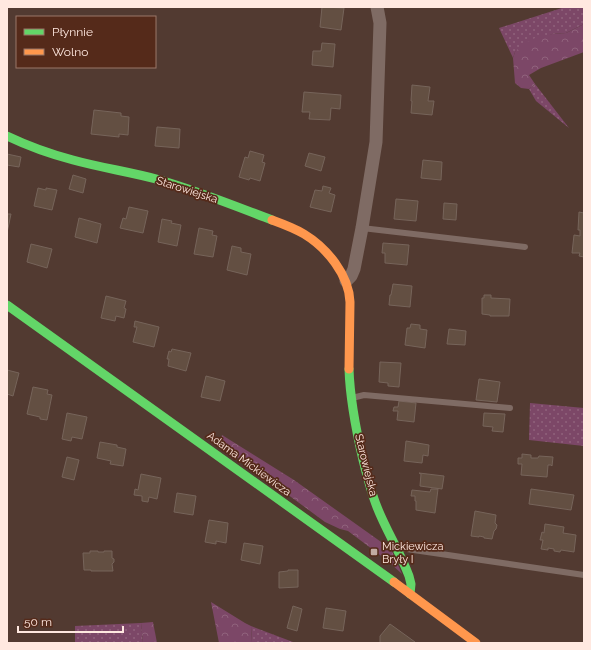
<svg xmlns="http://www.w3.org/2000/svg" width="591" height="650" font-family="Raleway,sans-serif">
<defs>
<pattern id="grass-dots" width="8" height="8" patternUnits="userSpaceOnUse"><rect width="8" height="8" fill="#7c4767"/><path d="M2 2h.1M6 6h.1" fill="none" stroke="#90627c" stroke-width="1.8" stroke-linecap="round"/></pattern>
<pattern id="forest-crowns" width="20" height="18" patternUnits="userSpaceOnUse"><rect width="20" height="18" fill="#7c4767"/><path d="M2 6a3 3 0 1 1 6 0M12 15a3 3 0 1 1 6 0" fill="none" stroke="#90627c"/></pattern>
</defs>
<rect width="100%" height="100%" fill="#523a31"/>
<g fill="url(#grass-dots)">
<polygon points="565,7 584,7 584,24 566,33 552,34 515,52 513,58 499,28"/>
<polygon points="535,84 569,128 536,101 529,89"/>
<polygon points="530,403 584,408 584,446 529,440"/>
<polygon points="141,623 143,643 75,643 75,626"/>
<polygon points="251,626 293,642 252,643"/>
</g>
<g fill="url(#forest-crowns)">
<polygon points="584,24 584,52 541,68 529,75 535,84 529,89 521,88 515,83 513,58 515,52 522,45 535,38 552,34 566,33"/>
<polygon points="222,435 294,480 391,549 402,574 388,561 348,531 340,529 325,522 219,444"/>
<polygon points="211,602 245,623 251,626 252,643 219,643"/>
<polygon points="153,622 157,643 143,643 141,623"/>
</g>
<g fill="#634f42" stroke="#76645a">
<polygon points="322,7 344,8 341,30 320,27"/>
<polygon points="322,43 335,44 333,67 312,65 313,51 321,51"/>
<polygon points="412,85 430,87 428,101 434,101 432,115 411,113 412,101 411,101"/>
<polygon points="304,92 341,95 340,109 331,108 330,120 309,119 310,112 302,112"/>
<polygon points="94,110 121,113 121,116 129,117 128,135 119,134 119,137 91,134"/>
<polygon points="157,127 180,129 179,148 155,146"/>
<polygon points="250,151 264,155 262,162 265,163 260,181 250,178 249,180 239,177 245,157 248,158"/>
<polygon points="309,153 325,157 321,171 305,166"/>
<polygon points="7,154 21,157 19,167 7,165"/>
<polygon points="423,160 442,162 441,180 421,178"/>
<polygon points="73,175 86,179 83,193 69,189"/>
<polygon points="323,186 331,188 329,193 335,195 331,212 310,207 315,190 322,191"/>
<polygon points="38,188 46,190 46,188 57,190 52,210 34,206"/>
<polygon points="396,199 418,201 416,221 394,219"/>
<polygon points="444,203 457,204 456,220 443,219"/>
<polygon points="129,207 148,211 143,233 120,228 123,218 126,219"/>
<polygon points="579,212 584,213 584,257 579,256 580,253 572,253 574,235 580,236 580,230 578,230"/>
<polygon points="7,214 11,214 7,233"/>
<polygon points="79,218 101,224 97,243 75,237"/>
<polygon points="162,219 172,221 171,223 181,225 177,246 158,242"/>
<polygon points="199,228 213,231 212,235 217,236 213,257 194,254"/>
<polygon points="383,243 409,245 407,265 385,263 385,253 382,253"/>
<polygon points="31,244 52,249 47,268 27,262"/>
<polygon points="232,246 241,248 241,252 251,254 247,275 227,270"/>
<polygon points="393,284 412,286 410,307 389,305 390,295 391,295"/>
<polygon points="484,295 491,295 491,298 510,299 509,316 490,316 490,315 482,314 482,298 484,298"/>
<polygon points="106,296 126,301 124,308 126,309 124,318 116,316 115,321 101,318"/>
<polygon points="135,321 159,327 154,347 133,342 137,327 134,327"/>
<polygon points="411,324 420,325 420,329 427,330 425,348 405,345 407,328 410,328"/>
<polygon points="449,329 466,331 465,345 447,344"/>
<polygon points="172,349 191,353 186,371 168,366 169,359 167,359 169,351 171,352"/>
<polygon points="380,362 401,363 399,387 388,386 388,383 379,382"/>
<polygon points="7,370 19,373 13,396 7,394"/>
<polygon points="206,376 225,381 220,401 201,397"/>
<polygon points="479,379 500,382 497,402 476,400"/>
<polygon points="33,387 48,390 47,394 52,395 47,420 40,419 40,417 27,414"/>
<polygon points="399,401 416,403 414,422 397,420 398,411 393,411 394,407 398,407"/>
<polygon points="67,413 87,417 82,439 72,437 71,441 62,439"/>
<polygon points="484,413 505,414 503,432 492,431 493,427 483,426"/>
<polygon points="406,441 429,445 428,456 423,455 422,463 404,461"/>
<polygon points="100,442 117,445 117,447 126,449 123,466 110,464 111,461 97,458"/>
<polygon points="522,454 531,455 531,458 538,458 539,456 553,457 552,466 551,465 548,465 547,477 521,475 522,464 518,464 518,458 522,458"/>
<polygon points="67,457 79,460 74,480 62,477"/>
<polygon points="419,473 444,476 442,489 420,486 421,474"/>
<polygon points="141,474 161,478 157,499 149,497 148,502 142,501 142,496 134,495 135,489 138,490"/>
<polygon points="431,489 438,489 435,513 416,510 416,501 415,501 415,496 411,496 412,490 430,492"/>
<polygon points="531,489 574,495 571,510 529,504"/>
<polygon points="177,493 196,496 193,515 174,512"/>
<polygon points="475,511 496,515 495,523 497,525 496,529 494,531 492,539 484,538 484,537 479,536 479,537 471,536"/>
<polygon points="209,520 228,523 226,543 216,541 216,544 205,542"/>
<polygon points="545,524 564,527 563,533 576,535 574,552 561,550 560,552 554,551 554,549 548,548 548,550 541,549 543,540 540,540 542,532 544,533"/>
<polygon points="244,543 263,546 260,564 241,560"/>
<polygon points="90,551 98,551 98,552 104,552 104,551 112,551 112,558 114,559 114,562 112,564 113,571 91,571 91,570 84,570 83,553 90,553"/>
<polygon points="288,570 298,570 298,587 279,588 279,572 288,571"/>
<polygon points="293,606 302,609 297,631 287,628"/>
<polygon points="326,608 346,611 343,631 323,628"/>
<polygon points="390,624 415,642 414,643 380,643 380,636"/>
</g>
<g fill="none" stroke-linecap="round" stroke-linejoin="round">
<g stroke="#7f6b64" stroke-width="6">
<polyline points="362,228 525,247"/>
<polyline points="352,398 364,395 510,408"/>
<polyline points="400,548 584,575"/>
</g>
<polyline stroke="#7f6b64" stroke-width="13" points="346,281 351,276 354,269 362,228 376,142 380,23 377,7"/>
<g stroke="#63d668" stroke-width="9">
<path d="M7,136c21,10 43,18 66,24 29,8 58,12 87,20 38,11 75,26 112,40"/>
<polyline points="7,305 394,582"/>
<path d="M349,369c1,31 7,61 14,91 4,16 8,32 14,47 9,23 23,45 32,69l2,8 -1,10"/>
</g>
<g stroke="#ff974d" stroke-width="9">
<path d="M272,220c11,4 22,8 32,14 23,14 45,41 46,68l-1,67"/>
<polyline points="394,582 476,643"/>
</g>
</g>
<rect fill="#c2aba3" stroke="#552a1a" stroke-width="1.5" x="370" y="548" width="8" height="8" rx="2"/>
<g text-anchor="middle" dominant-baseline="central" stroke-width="3.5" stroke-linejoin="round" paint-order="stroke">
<g font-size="11" fill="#ffe8e0" stroke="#552a1a">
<text transform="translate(187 190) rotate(18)">Starowiejska</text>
<text transform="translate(249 464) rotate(36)">Adama Mickiewicza</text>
<text transform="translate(366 465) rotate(76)">Starowiejska</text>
</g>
<g font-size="11" fill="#ffe8e0" stroke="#552a1a" text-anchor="start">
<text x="382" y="546">Mickiewicza<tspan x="382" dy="13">Bryły I</tspan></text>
</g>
</g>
<rect width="591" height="650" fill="none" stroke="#ffe8e0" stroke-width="16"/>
<rect x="16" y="16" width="140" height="52" fill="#552a1a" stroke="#997669"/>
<rect x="24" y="29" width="20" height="6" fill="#63d668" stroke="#997669"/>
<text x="52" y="36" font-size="12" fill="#ffe8e0">Płynnie</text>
<rect x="24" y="49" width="20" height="6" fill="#ff974d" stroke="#997669"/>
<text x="52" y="56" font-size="12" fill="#ffe8e0">Wolno</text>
<path d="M18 626v6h105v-6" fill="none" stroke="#ffe8e0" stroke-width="2"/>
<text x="24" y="626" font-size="12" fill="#ffe8e0" stroke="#552a1a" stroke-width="3" paint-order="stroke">50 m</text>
</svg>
